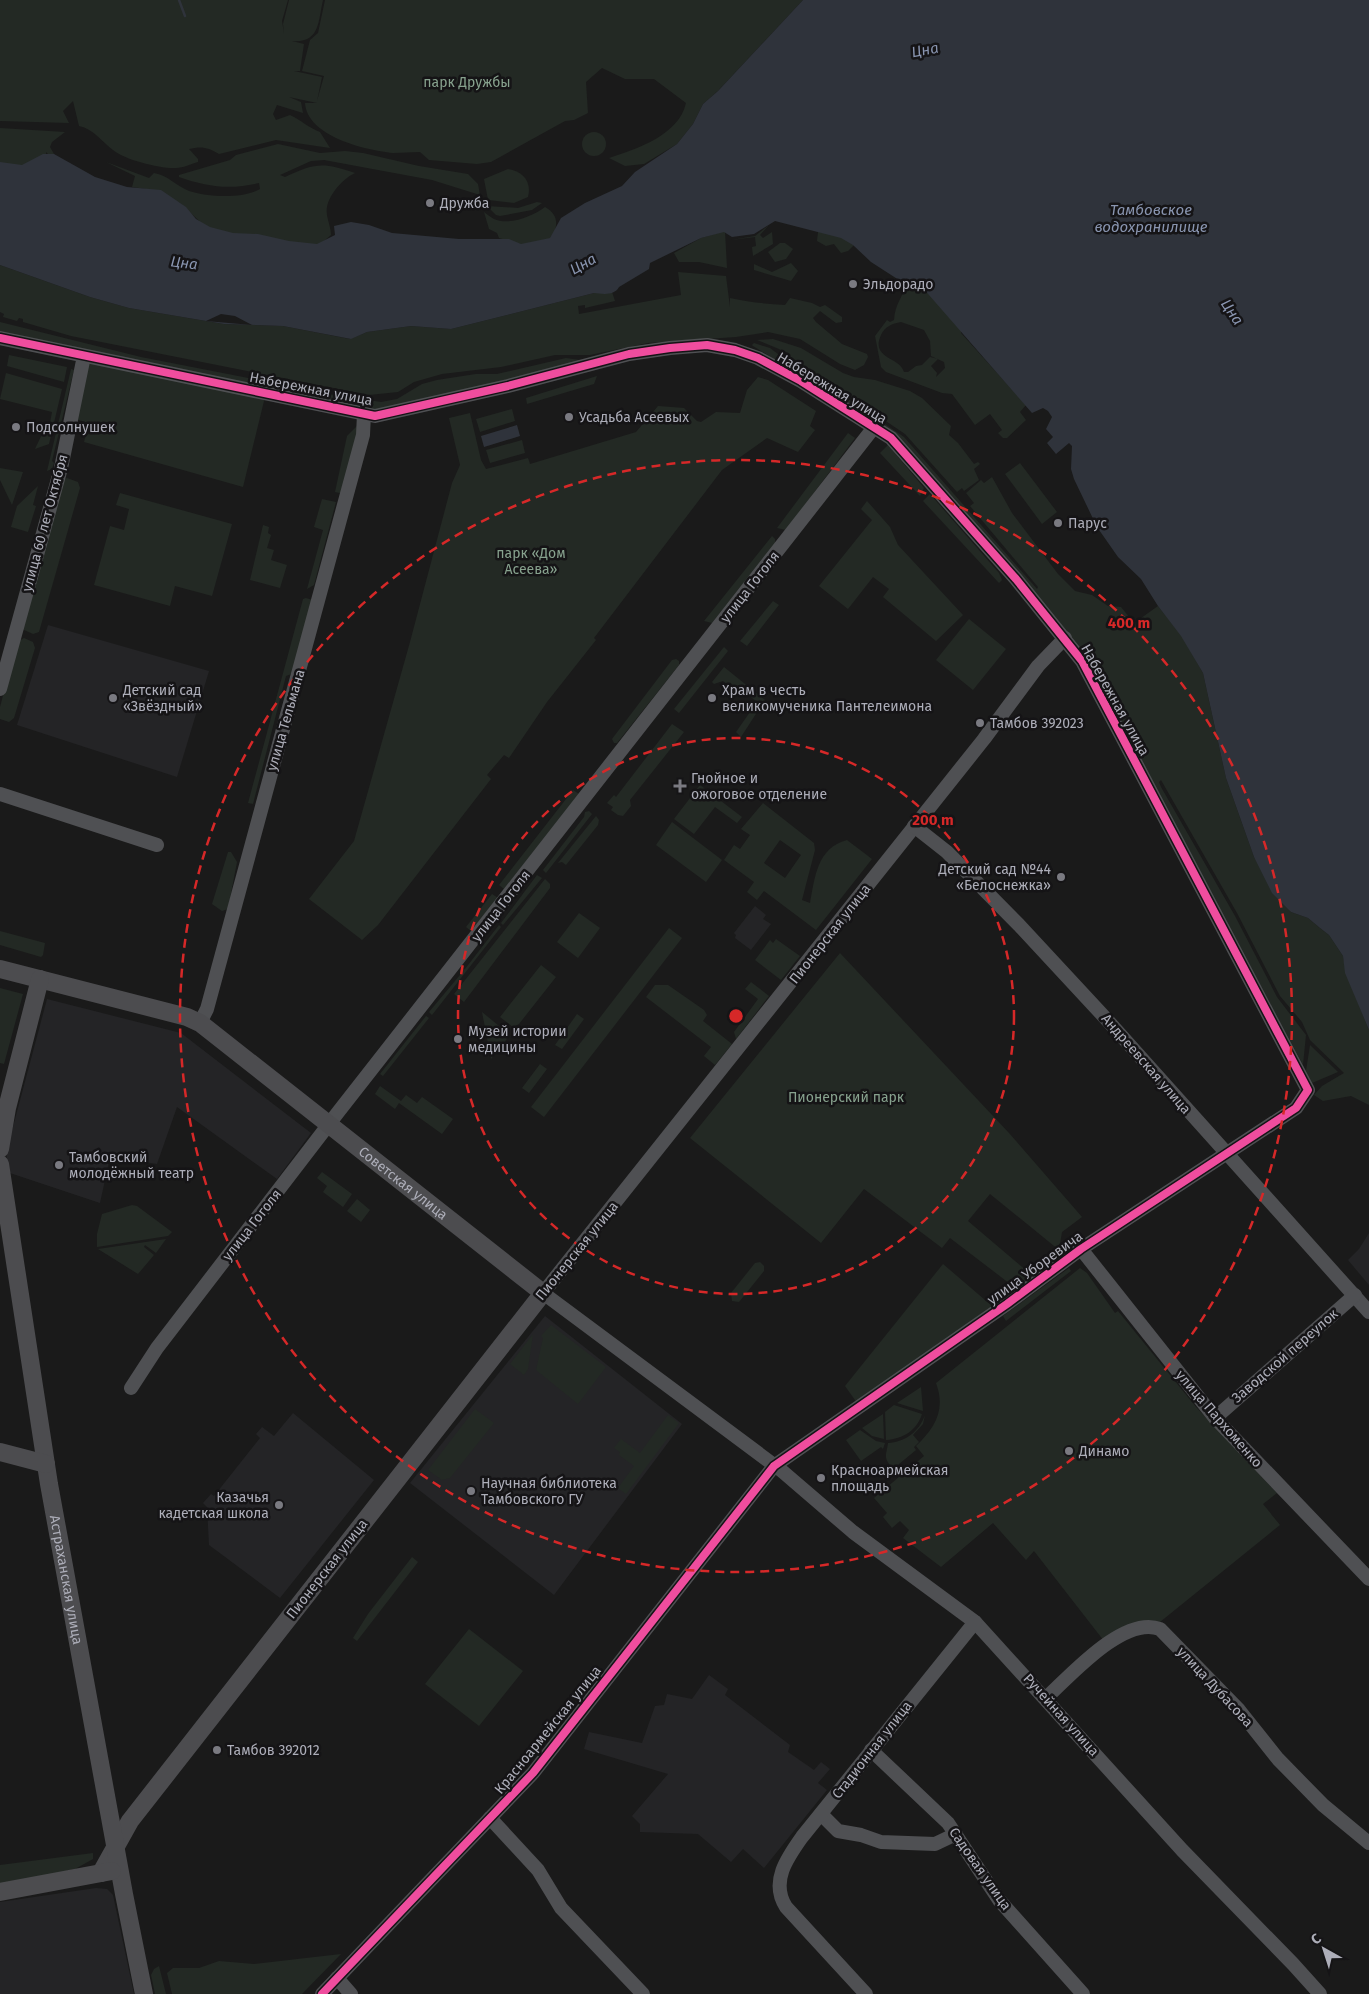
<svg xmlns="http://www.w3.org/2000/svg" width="1369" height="1994" font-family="'Fira Sans',sans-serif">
<rect width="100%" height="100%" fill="#1a1a1a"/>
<g fill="#242426">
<polygon points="48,625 209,671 177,777 17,725"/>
<polygon points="755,906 766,915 763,919 771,924 751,950 735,938 736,935 734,933"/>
<polygon points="47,999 181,1033 311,1133 277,1179 177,1107 157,1164 110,1157 100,1203 10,1173 6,1153"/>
<polygon points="1369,1233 1369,1285 1348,1260 1359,1249"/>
<polygon points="545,1316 682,1424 554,1595 410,1483"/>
<polygon points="293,1413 374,1480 280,1598 209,1545 207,1507 203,1503 211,1494 214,1496 260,1438 256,1434 262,1427 274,1436"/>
<polygon points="709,1675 728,1689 725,1695 790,1745 788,1752 814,1770 821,1762 830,1769 818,1783 827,1790 764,1868 743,1849 731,1862 698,1834 640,1832 640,1824 632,1816 668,1774 584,1749 589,1732 642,1743 655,1706 664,1705 667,1694 692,1699"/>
<polygon points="96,1888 107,1889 113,1895 134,1994 0,1994 0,1902"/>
</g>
<g fill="#232924" fill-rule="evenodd">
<path d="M0,0h288l-6,21 2,13 -1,-10 6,-24h34c-5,22 -3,43 -31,41l12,3 -4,27h-6l28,6 -5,24 7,-25 -22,-5 8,-31 8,-7 7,-33h478l-85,91 -15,13 -10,20 -16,20 -33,20 -19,2 -16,-8c28,-9 70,-23 77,-55l-32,-24h-29l-23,-11 -16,14 2,31 -14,7 -9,1 -74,41 -14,2 -48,-4 -9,-8c-9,0 -18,1 -27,1 -29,-3 -86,-17 -88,-50h12l-28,-6 12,5 2,11 -26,-8 -4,9 3,6 14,-5c11,5 19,13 30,17l10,16 -54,-8 -57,14c-11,-7 -18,-8 -30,-5l9,10v3c-7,2 -15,6 -22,6 -15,1 -51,-8 -63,-18 -11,-8 -19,-21 -34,-24l-6,-25 -10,10 6,12 -69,-2z"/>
<polygon points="0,128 65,132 52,142 50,147 54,154 48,154 46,152 46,161 0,170"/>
<circle cx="594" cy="144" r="12"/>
<path d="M278,144l42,9 25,-2 18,2 56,13 49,8 10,10 2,11 -48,-15 -108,-20 -13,1 -31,14 5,2c30,-14 38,-15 70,-4 -13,6 -31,26 -28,42 1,7 4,13 4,20l-14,12 -107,-16 -30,-28 -27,-13 -21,-3 3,-11 -29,-14 43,16 5,-5c14,2 22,13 35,18 19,6 53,8 71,-2l-1,-6c-28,7 -52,4 -80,-6v-2l51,-15 6,-5z"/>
<path d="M508,169c15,2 24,13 20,28l-14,6 -26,-3 -4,-21z"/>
<polygon points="537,202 542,203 532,210 500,216 496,215 487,206 518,208"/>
<path d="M545,207c14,8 13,18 7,31l-29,7 -24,-7 -2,-5 -8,-4 -5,-17c3,2 6,5 10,7 15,7 39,-3 51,-12z"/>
<polygon points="769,225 760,235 763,238 772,232 773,244 753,256 752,247 756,246 755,237 731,240 755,236"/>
<polygon points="828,227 854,245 848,251 841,253 834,244 826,246 817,241 818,232"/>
<polygon points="725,231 727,268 699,262 679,262 674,253 701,238"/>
<polygon points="780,243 785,243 793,249 786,259 775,262 768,252"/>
<polygon points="791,263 798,271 791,281 754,270 754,264 772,272"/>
<path d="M0,265l90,32 39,11 95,16 59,2 67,13 17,-7 44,-6 40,3 143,-36 18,-1 3,9 -30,7v-3l-7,1 1,8 102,-19 -3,-23 48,4 4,31v-9c19,4 36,6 55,7l5,-7 22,5 8,4 5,-2 17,12v5l-6,1 -16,-12 -7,7 3,4 26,22 25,10 1,3 -4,8 -9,5 -15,-6 -40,-25 -32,-7 -32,5 -88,6 -58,12h-35l-54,12 -59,7 -28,8 -16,10 -29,3 -298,-59 -48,-14v-3l-4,-1 -2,3 -14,-4 1,-3 -4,-2z"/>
<path d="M908,281l15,5 38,42v5l65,72 -6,7 6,8 -19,18h-4l-5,-5 4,-3 -12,-16 -15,11 -23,-31 -10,-1 -56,-21 -5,-5 -6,-31 12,-16 3,2 4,-2c1,-16 9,-24 14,-39zM901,322l23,8 6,11 1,15 13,6 1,6 -9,9 1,-4 -6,-7 7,-7 -8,-2 -8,8 -6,1 -8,6h-4c-4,-15 -34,-13 -23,-37 4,-9 11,-11 20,-13z"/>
<polygon points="0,322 141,357 290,386 288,394 0,334"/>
<polygon points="773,339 801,348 843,373 854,377 875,380 910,391 922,398 951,426 949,435 958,443 974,464 978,462 980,464 974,469 979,480 964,491 962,488 957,492 905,434 779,349 757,340"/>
<polygon points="754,343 770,348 782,357 783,355 904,437 1037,589 1038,587 970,506 974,503 966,493 981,480 984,483 992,477 1012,513 1058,574 1075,591 1092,595 1108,606 1121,607 1134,623 1158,606 1182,636 1203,673 1226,778 1254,857 1291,912 1308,918 1320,928 1329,935 1343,956 1346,973 1369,1030 1369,1105 1351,1096 1323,1101 1314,1095 1322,1086 1344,1073 1310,1040 1302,1022 1280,996 1237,913 1161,780 1159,782 1161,787 1235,916 1277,997 1306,1035 1303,1065 1078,645 894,432 753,346 752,345"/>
<polygon points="9,355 67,367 64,382 7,366"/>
<polygon points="566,358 587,361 381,411 301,395 302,390 381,402 397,399 422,384 437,380 476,374 497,374"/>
<polygon points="88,359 265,397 243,487 84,442 89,423 75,419"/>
<polygon points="71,369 74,370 52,461 54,463 52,469 47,471"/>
<polygon points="6,373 62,389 49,444 35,449 44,430 49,428 52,412 0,399"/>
<polygon points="597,376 594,384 527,404 526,398"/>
<polygon points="758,377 768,380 816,411 810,426 815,430 798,452 767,438 722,470 594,638 596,640 547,702 509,758 504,755 487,775 491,779 378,925 362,940 309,899 354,841 410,642 452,483 460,465 449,418 470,413 481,460 486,469 528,458 530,464 636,432 658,406 684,408 697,421 701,422 716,412 740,413 747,390"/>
<polygon points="512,409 515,421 480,432 476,419"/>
<polygon points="357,426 360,427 344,494 335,492 347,436"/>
<polygon points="848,433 855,438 786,530 777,528"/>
<polygon points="522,440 525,453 490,463 486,450"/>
<polygon points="888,445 924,488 920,496 880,453"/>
<polygon points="1020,463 1057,512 1042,524 1005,474"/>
<polygon points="0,468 23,472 12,505 0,480"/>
<polygon points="67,478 78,482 80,488 39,632 33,634 22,629 60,481"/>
<polygon points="38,486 33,505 36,506 28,532 11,527 17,506"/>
<polygon points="120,493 232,524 212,596 175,586 170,606 94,585 110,526 124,530 129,509 116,505"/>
<polygon points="930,494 999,573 1002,580 999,583 923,501"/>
<polygon points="322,499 336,502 314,585 307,589 323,530 314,527"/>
<polygon points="867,501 890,527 898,545 963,615 936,641 883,597 889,589 873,577 848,609 819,586 872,520 861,509"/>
<polygon points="263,525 269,527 268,533 271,535 267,548 274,550 271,560 287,565 280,588 250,580"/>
<polygon points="772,536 775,539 775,545 712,623 704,621"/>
<polygon points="306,598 316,601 294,673 286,676 253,804 248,803 303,599"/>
<polygon points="773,601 779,605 747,646 740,641"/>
<polygon points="969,619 1006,649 973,690 936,660"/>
<polygon points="24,638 33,642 35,648 14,718 9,722 0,719 0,707 17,642"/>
<polygon points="724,647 728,651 679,713 674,709"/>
<polygon points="676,659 679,661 679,665 617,743 614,743 612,739 672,660"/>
<polygon points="724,667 765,700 741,737 736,732 757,702 741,689 733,697 727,693 729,686 723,681 714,684 712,682"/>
<polygon points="672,724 684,732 630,800 631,806 623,816 618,815 611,810 613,807 607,803 614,795 616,797"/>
<polygon points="700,785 742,817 737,823 715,807 694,834 674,819"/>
<polygon points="573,790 579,794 504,889 499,885"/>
<path d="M763,803l51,40 1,7 -13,50 8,3c5,-26 7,-55 37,-63l25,19 -56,71 -52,-39 -7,9 -10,-8 7,-10 -30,-22 10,-15 6,4 10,-14 -9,-6zM780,840l21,15 -16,23 -21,-15z"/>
<polygon points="589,811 592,814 546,873 543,870 584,817 585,812"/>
<polygon points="596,816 599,820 598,825 566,865 562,862 558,863"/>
<polygon points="672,822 722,860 706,882 656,845"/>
<polygon points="228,852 231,852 237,862 228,909 222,911 212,904"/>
<polygon points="537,875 542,878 503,925 501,923"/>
<polygon points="545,879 550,884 550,888 464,1002 454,994"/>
<polygon points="492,894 498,898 471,931 466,927"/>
<polygon points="579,913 600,928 578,958 557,942"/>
<polygon points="499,925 501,927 432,1015 429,1012 460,975 460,970 465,969"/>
<polygon points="669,928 682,938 544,1117 531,1107"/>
<polygon points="0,931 45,943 43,955 41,957 0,945"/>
<polygon points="776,939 800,956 781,980 755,960 770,940 773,943"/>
<polygon points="840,953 1009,1133 1082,1217 1062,1232 1059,1250 990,1194 968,1221 1035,1278 1018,1290 950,1238 942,1248 864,1189 821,1243 690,1138"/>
<polygon points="541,965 556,977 519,1024 513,1027 500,1017"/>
<polygon points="751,982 769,996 736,1039 734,1032 758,999 745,989"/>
<polygon points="655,985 668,985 704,1010 707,1015 703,1021 732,1044 715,1065 704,1056 711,1047 646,997"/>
<polygon points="0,988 23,994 4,1064 0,1063"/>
<polygon points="482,1012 510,1035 491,1059"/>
<polygon points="577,1014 584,1019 562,1049 555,1045"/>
<polygon points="426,1016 429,1018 383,1076 380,1074"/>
<polygon points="1310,1045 1338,1072 1312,1083 1306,1071"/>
<polygon points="540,1064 547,1069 529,1093 522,1088"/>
<polygon points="380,1086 401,1101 406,1095 417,1103 422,1097 453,1119 442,1134 399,1103 395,1109 375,1094"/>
<polygon points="322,1172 352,1194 343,1207 323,1192 327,1186 317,1178"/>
<polygon points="357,1199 370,1210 361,1222 347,1211"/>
<polygon points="132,1205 137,1206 172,1232 168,1236 97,1247 97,1234 102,1214"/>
<polygon points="166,1239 156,1253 145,1245 144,1247 154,1255 138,1274 98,1249"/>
<polygon points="760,1262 764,1266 764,1271 739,1302 732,1301 731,1293 755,1263"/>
<polygon points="943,1264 999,1312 860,1407 845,1386"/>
<polygon points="1069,1268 1071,1271 1006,1321 1003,1316"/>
<path d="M1080,1268l7,5 28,40 3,-2 78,96 81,86 -14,11 17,21 -120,97 -17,3 -39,16 -70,-90 -8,9 -33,-37 -52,44 -38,-29 6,-8 -9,-9 -8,7 -9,-11 4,-4 -13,-15 50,-42 -8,-10c19,-18 30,-36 20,-63z"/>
<polygon points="551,1325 606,1367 578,1404 536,1370 543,1338 541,1336"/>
<polygon points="533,1334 528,1369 524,1375 510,1364"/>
<polygon points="921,1387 923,1411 897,1403"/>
<path d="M894,1405l28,9c-5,16 -19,25 -36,26l-1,-28z"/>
<polygon points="475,1409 494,1423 450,1478 442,1480 428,1470"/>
<polygon points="883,1414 884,1439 872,1436 862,1428"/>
<polygon points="668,1415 679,1423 626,1494 618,1488 634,1466 619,1455 620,1452 614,1448 621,1439 640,1453"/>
<path d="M925,1415l-2,9 -10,11 6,7 -5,5 2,3 -23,19c-10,-12 -7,-12 -5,-26 17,-1 31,-11 37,-28z"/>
<polygon points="860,1430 876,1441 885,1443 883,1449 881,1447 861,1461 846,1440"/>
<polygon points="412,1557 418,1562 357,1641 353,1638 368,1614"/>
<polygon points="469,1629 523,1671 479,1726 425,1684"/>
<polygon points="93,1853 93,1859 75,1869 0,1886 0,1865"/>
<polygon points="341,1954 302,1994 172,1994 167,1973 173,1968 199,1968 219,1961 254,1964"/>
<polygon points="159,1966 166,1994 155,1994 151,1975 154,1969"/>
</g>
<g fill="#2f333b">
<path d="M803,0h566v1030l-24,-57 -2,-17 -14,-21 -9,-7 -12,-10 -17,-6 -19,-19 -18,-36 -28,-79 -23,-105 -22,-37 -23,-30 -17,-27 -23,-22 -21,-30 -23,-48 -3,-10 1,-23 -3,-3 -13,11 -9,-11 6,-6 -7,-8 6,-12 -4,-6 -5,-3 -11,5 -110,-126 -20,-5 -31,-20 -18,-17 -12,-7 -66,-17 -21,13 -22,3 -8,-5 -23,6 -51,25 -1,6 -30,18c-5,9 -16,7 -25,6l-143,36 -40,-3 -44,6 -16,7 -68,-13 -59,-2 -95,-16 -39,-11 -90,-32v-103l22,3 21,-11h11l41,23 32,10 34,3 25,17 10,12 14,8 23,6 25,1 31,7 28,3 18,-9 -1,-9 17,-4 18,3 23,8 67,6h50l12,5 29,-6 11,-20 24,-15 37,-17 13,-14 42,-28 16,-20 10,-20 15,-13z"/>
<polygon points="517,425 520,436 484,447 481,436"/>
</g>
<polygon fill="#1a1a1a" points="221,314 235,316 252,325 206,321"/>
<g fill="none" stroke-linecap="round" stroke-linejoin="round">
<polyline stroke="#2f333b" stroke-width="2.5" points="179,0 185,16"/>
<g stroke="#4f5053" stroke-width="14">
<polyline points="0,338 375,416 508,386 629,354 670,348 707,345 735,350 758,358 801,381 891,438 1016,579 1082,661 1308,1090 1296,1108 1081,1249 1007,1304 774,1466 533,1773 322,1994"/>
<polyline points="1065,638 1038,666 984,739 543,1293 782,1471 853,1532 975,1622 1182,1850 1293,1964 1320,1994"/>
<polyline points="0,689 61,468 84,356"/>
<polyline points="0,794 157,845"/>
<polyline points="914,826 947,852 1019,925 1109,1022 1369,1312"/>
<polyline points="200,1023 207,1009 363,435 364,414"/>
<polyline points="1081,1249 1215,1418 1369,1579"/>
<polyline points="131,1388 157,1348 339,1111 875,426"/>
<polyline points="1215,1418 1355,1295"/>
<path d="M1046,1698c25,-23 78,-83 114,-69l79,81 39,49 45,46 46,38"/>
<polyline points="871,1750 948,1823 999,1900 1083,1994"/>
<polyline points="821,1814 838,1831 861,1835 881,1842 935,1844 956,1834"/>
<polyline points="490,1818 538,1870 561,1908 643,1994"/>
<polyline points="337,1978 351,1994"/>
<path d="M866,1994l-80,-87c-16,-25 1,-49 16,-70l173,-215"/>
</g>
<g stroke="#4c4c4f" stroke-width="18">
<path id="s1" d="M0,969l187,48 13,6 343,270 -413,528 -29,52"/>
<polyline points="0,1149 7,1108 40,979"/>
<path id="s2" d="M0,1164l49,320 75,410 20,100"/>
<polyline points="0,1452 46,1464"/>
<polyline points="0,1892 112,1871"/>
</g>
<g stroke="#151416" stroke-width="11">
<polyline id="cycleway" points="0,338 375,416 508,386 629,354 670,348 707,345 735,350 758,358 801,381 891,438 1016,579 1082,661 1308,1090 1296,1108 1081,1249 1007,1304 774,1466 533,1773 322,1994"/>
</g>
<use href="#cycleway" stroke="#ef4d9e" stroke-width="8"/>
</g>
<g fill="none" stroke="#d62828" stroke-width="2.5" stroke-dasharray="9 6">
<circle cx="736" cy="1016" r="278"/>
<circle cx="736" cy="1016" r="556"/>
</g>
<g fill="#7a7a81" stroke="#151416" stroke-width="2">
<circle cx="430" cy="203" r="5"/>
<circle cx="853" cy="284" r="5"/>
<circle cx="569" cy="417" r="5"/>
<circle cx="16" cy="427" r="5"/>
<circle cx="1058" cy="523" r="5"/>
<circle cx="113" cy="698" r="5"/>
<circle cx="712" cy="698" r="5"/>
<circle cx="980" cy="723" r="5"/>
<path d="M677.5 778.5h5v5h5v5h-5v5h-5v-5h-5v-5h5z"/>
<circle cx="1061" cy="877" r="5"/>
<circle cx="458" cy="1039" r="5"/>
<circle cx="59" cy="1165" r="5"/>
<circle cx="1069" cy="1451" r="5"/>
<circle cx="821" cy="1478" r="5"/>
<circle cx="471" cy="1491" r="5"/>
<circle cx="279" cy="1505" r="5"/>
<circle cx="217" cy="1750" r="5"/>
</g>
<g text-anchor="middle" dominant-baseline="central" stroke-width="5" stroke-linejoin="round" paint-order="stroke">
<g font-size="14" fill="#87a28e" stroke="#151416">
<text x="467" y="82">парк Дружбы</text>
<text x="531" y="553">парк «Дом<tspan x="531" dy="16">Асеева»</tspan></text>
<text x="846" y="1097">Пионерский парк</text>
</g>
<g font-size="14" fill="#adaeb9" stroke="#151416" text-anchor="start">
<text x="440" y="203">Дружба</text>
<text x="863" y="284">Эльдорадо</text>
<text x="579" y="417">Усадьба Асеевых</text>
<text x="26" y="427">Подсолнушек</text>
<text x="1068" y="523">Парус</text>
<text x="123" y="690">Детский сад<tspan x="123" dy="16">«Звёздный»</tspan></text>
<text x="722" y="690">Храм в честь<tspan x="722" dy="16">великомученика Пантелеимона</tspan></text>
<text x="990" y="723">Тамбов 392023</text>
<text x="691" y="778">Гнойное и<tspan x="691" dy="16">ожоговое отделение</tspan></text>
<text x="1051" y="869" text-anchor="end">Детский сад №44<tspan x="1051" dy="16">«Белоснежка»</tspan></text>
<text x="468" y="1031">Музей истории<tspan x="468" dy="16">медицины</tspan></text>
<text x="69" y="1157">Тамбовский<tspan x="69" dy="16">молодёжный театр</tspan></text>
<text x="1079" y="1451">Динамо</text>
<text x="831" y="1470">Красноармейская<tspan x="831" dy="16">площадь</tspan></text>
<text x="481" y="1483">Научная библиотека<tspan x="481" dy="16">Тамбовского ГУ</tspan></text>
<text x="269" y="1497" text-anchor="end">Казачья<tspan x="269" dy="16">кадетская школа</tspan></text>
<text x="227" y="1750">Тамбов 392012</text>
</g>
<g font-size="14" fill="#adaeb9" stroke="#151416">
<text transform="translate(832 388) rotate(31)">Набережная улица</text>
<text transform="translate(311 389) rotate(11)">Набережная улица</text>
<text transform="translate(45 523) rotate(-75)">улица 60 лет Октября</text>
<text transform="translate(750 587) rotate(-52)">улица Гоголя</text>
<text transform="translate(1115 700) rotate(61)">Набережная улица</text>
<text transform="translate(286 720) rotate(-74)">улица Тельмана</text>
<text transform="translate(501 906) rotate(-52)">улица Гоголя</text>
<text transform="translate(830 934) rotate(-52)">Пионерская улица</text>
<text transform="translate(1146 1064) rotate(49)">Андреевская улица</text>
<text stroke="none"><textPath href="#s1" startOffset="466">Советская улица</textPath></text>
<text transform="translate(252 1225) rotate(-52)">улица Гоголя</text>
<text transform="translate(577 1251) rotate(-51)">Пионерская улица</text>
<text transform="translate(1035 1268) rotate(-36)">улица Уборевича</text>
<text transform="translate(1285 1356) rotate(-41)">Заводской переулок</text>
<text transform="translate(1219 1419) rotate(49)">улица Пархоменко</text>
<text transform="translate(327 1569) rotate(-52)">Пионерская улица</text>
<text stroke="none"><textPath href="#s2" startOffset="421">Астраханская улица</textPath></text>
<text transform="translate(1215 1687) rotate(47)">улица Дубасова</text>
<text transform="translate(1061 1715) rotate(48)">Ручейная улица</text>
<text transform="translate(548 1730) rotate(-51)">Красноармейская улица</text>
<text transform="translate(872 1750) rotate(-52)">Стадионная улица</text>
<text transform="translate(980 1869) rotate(55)">Садовая улица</text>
</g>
<g font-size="15" font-style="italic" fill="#8995b0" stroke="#151416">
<text transform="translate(925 50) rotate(-11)">Цна</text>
<text x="1151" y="210">Тамбовское<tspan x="1151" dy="17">водохранилище</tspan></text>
<text transform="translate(184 263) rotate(7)">Цна</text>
<text transform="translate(583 264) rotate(-29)">Цна</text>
<text transform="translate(1232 312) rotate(56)">Цна</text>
</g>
</g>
<circle cx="736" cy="1016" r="8" fill="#d62828" stroke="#151416" stroke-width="2.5"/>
<g font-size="15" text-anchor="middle" font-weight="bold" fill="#d62828" stroke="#151416" stroke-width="5" stroke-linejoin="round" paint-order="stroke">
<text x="1129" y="628">400 m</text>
<text x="933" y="825">200 m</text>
</g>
<g transform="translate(1324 1949) rotate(321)" stroke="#151416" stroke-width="4" paint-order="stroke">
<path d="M0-4L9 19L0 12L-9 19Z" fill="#adaeb9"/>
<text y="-8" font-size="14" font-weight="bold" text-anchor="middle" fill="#adaeb9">С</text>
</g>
</svg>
